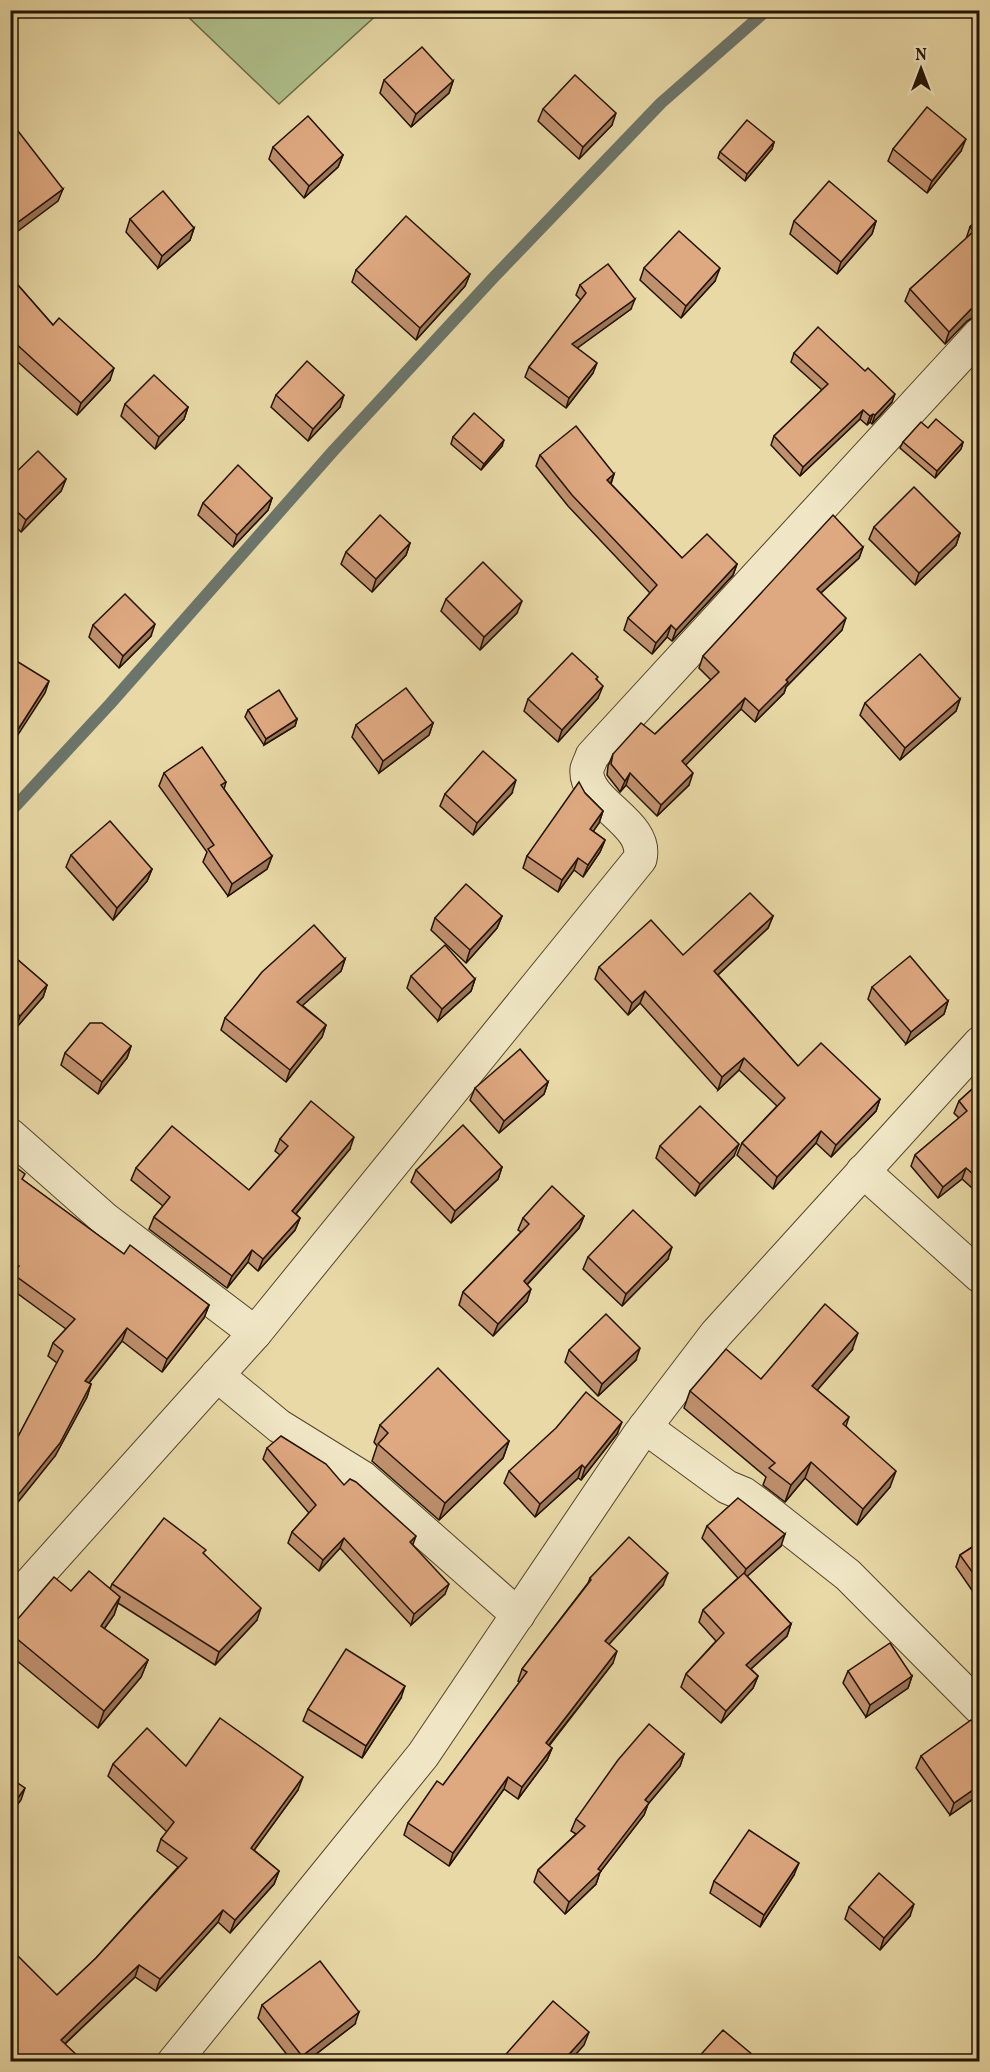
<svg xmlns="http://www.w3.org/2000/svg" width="990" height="2072" font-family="Vollkorn,serif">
<rect width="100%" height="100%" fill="#e8d9a6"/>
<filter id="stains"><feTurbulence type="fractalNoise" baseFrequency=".00333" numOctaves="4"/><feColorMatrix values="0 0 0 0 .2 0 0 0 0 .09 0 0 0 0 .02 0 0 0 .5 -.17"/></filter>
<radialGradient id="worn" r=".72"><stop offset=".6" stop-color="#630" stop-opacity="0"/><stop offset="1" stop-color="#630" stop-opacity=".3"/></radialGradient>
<polygon fill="#afc08c" stroke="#696a46" stroke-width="1.5" points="182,11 381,11 279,104"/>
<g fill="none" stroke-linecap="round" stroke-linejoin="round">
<polyline stroke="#6c756b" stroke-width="12" points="10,812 110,704 334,450 494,277 661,103 767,10"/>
<g stroke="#54442a" stroke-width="35">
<g id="minor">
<polyline points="10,1135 106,1220 255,1333"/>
<polyline points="863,1171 980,1276"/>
<polyline points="217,1375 279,1426 363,1478 518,1615"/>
<polyline points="645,1427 727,1487 744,1494 759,1505 848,1575 980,1708"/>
<path d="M10,1606l245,-273 385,-474c9,-37 -57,-56 -53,-90 1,-4 4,-9 5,-13l388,-422"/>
<polyline points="174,2062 423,1755 639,1435 716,1334 980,1043"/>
</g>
</g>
<use href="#minor" stroke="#f0e6c5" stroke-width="33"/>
</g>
<g fill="#bf906e" stroke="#231300" stroke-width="1.5">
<polygon points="384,80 453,81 449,93 411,127 380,93"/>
<polygon points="543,109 612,125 579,159 538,121"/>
<polygon points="774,142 772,149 745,181 718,158 720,152"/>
<polygon points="273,147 343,155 338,167 304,198 269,159"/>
<polygon points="893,149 961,151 927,193 888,161"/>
<polygon points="980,216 975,316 967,321 945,344 905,301 910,289 966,239 970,227"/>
<polygon points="130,219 194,228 190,240 158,268 126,232"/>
<polygon points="794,221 876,221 872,234 837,274 790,234"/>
<polygon points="644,268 715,281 681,318 640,280"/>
<polygon points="356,270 470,274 465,286 416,340 352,282"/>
<polygon points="10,276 53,325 110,380 77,415 10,355"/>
<polygon points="580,285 631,309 577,348 593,373 566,408 525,377 529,367 581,300 576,295"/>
<polygon points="794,353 892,402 872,424 870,422 867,425 860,419 800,476 771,445 774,436 822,390 791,362"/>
<polygon points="980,358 980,373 974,369 976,362"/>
<polygon points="276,395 340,407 308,441 271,407"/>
<polygon points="125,404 188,407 184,419 155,449 121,416"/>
<polygon points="928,428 963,442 961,449 935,478 900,448 903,442"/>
<polygon points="453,437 502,446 481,470 451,444"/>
<polygon points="540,455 614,474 611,484 682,558 737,564 733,575 672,641 667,637 652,654 624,630 628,618 650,593 568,506 536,466"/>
<polygon points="10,478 66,479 61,491 21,532 10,521"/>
<polygon points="272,498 268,510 233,547 198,515 203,503"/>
<polygon points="874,527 960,533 956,545 915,585 869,539"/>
<polygon points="410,543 406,555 372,592 341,564 346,552"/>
<polygon points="863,547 859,558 821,593 842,630 786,687 784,693 755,722 741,709 685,765 689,785 657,816 626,785 620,792 618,789 607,775 608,766 613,754 655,734 711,680 699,668 703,656"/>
<polygon points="446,599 517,613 480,650 441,611"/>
<polygon points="93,625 151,636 119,668 89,637"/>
<polygon points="597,680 598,698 558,742 524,711 528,699"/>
<polygon points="960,699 956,711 900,760 860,715 865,703"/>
<polygon points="248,710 297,719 295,726 264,745 245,717"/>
<polygon points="433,723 429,735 379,773 352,737 356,725"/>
<polygon points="164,773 226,782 224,789 272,856 267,869 228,896 203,862 207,852 159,786"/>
<polygon points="512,793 473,835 440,806 445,794"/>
<polygon points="585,793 603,811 599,823 593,831 605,840 600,852 583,877 574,870 558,892 523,868 527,856"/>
<polygon points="71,855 152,869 147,881 113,920 66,867"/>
<polygon points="502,916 497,928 466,963 431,930 435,918"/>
<polygon points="773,916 768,928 718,975 798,1066 880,1099 876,1111 831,1157 816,1143 773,1189 737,1155 742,1143 777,1106 739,1070 718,1090 640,1003 628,1015 595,979 599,967 683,955"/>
<polygon points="10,953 47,985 43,997 16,1028 10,1023"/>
<polygon points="345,959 341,971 302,1005 326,1025 322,1037 286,1082 221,1030 225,1018"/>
<polygon points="411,976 475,979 471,991 438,1021 407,988"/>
<polygon points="872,987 948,1001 944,1014 906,1044 868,999"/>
<polygon points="131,1046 127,1058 98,1094 61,1065 65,1053"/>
<polygon points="548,1082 544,1094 499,1133 470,1100 475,1088"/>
<polygon points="980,1082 980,1195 962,1179 938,1198 911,1166 915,1155 959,1118 954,1113 959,1101"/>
<polygon points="280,1139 350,1149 296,1214 300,1218 295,1230 258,1271 248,1262 227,1288 149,1229 154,1217 163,1206 131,1180 136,1168 249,1190 280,1155 275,1151"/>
<polygon points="660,1146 734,1156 695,1196 656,1158"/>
<polygon points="10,1163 23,1180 124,1254 209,1305 204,1318 162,1372 122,1341 89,1383 91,1384 87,1397 55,1456 11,1450 57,1363 48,1356 53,1343 66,1329 10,1288 10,1281 12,1277 10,1276"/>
<polygon points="502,1167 498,1179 451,1223 411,1182 416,1170"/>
<polygon points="584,1216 579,1228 527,1285 527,1301 493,1336 459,1305 463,1292 521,1232 518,1230 523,1218"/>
<polygon points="588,1257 668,1259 622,1306 583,1269"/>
<polygon points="569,1350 636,1360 598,1396 565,1362"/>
<polygon points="852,1350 817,1390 849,1417 846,1426 890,1487 857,1525 805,1478 785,1502 763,1485 766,1477 684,1408 690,1391 761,1379"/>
<polygon points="380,1425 509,1441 503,1458 439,1520 372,1461 377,1446 374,1442"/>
<polygon points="617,1434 581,1480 578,1478 535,1517 504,1483 509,1471"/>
<polygon points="267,1448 344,1485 413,1545 445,1594 411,1625 340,1548 319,1571 288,1543 292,1532 309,1513 263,1459"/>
<polygon points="707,1526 781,1546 747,1576 791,1624 787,1636 751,1669 758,1676 753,1688 721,1723 681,1687 686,1674 716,1641 699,1622 703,1610 738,1578 702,1538"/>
<polygon points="980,1542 980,1602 956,1567 960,1555"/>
<polygon points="204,1554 257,1620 215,1665 118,1603 114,1615 104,1629 148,1660 141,1677 98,1728 10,1655 10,1628 71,1591 110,1589 112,1584"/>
<polygon points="590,1578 663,1585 609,1644 613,1663 549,1746 552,1748 547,1760 518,1799 504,1789 449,1866 404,1835 408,1823 443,1785 520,1682 518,1681 522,1669 588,1583"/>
<polygon points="848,1671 912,1676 908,1688 866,1717 843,1683"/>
<polygon points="401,1698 362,1758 303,1721 308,1709"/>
<polygon points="684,1754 680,1766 648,1804 644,1815 600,1872 596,1884 565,1914 534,1882 538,1870 576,1834 571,1831 576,1819"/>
<polygon points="921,1756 980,1794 950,1815 916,1768"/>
<polygon points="113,1764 186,1766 298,1790 254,1850 279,1871 274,1884 230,1933 218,1922 156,1991 135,1977 65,2044 10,2061 57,1995 96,1958 178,1867 157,1851 161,1839 167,1832 108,1776"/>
<polygon points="794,1875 760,1927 710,1893 714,1881"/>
<polygon points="849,1907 910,1916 880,1950 845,1919"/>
<polygon points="262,2005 355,2024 307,2061 292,2061 258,2018"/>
</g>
<g fill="#9b765a" stroke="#231300" stroke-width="1.5">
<polygon points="10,10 17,10 10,16"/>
<polygon points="453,81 449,93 411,127 416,114"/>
<polygon points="616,113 612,125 579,159 583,147"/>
<polygon points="966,139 961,151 927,193 932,181"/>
<polygon points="774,142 772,149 745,181 747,174"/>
<polygon points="343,155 338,167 304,198 309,186"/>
<polygon points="63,189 58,201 10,237 10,228"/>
<polygon points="876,221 872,234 837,274 841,262"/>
<polygon points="194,228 190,240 158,268 162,256"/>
<polygon points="720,268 715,281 681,318 686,306"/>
<polygon points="470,274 465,286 416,340 420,328"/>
<polygon points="635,299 631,309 569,354 572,344"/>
<polygon points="979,304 980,316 975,316 967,321 945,344 949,332 971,309"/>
<polygon points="597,363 593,373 566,408 569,398"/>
<polygon points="114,368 110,380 77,415 81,403"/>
<polygon points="895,394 892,402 872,424 875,415"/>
<polygon points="344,395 340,407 308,441 313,429"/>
<polygon points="188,407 184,419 155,449 159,437"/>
<polygon points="863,410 860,419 800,476 803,467"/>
<polygon points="873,414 870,422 867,425 870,416"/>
<polygon points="504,440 502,446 481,470 484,464"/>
<polygon points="963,442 961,449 935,478 937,471"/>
<polygon points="614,474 610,485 607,480"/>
<polygon points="66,479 61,491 21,532 26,520"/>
<polygon points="272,498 268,510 233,547 237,535"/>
<polygon points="960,533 956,545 915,585 919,573"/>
<polygon points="410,543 406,555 372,592 376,579"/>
<polygon points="863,547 859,558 813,600 817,589"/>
<polygon points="737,564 733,575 672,641 676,630"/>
<polygon points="522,601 517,613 480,650 484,637"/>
<polygon points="846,618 842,630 786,687 784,693 755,722 759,711 786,680"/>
<polygon points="155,624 151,636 119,668 123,656"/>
<polygon points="671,625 667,637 652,654 656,643"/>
<polygon points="49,681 45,693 10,747 10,742"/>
<polygon points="603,686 598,698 558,742 562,730"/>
<polygon points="745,698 741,709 678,773 682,761"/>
<polygon points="960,699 956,711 900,760 905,748"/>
<polygon points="297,719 295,726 264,745 266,739"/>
<polygon points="433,723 429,735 379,773 383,761"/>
<polygon points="630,773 626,785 620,792 625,781"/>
<polygon points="693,773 689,785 657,816 661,805"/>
<polygon points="516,780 512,793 473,835 477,823"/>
<polygon points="17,785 13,797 10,799 10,791"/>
<polygon points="603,811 599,823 586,842 590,829"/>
<polygon points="605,840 600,852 583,877 588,865"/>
<polygon points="272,856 267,869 228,896 232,884"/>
<polygon points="578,858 574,870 558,892 562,880"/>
<polygon points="152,869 147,881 113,920 117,908"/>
<polygon points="502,916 497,928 466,963 470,950"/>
<polygon points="773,916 768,928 709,983 714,971"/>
<polygon points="345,959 341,971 293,1014 297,1002"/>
<polygon points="475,979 471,991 438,1021 442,1009"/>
<polygon points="47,985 43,997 16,1028 20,1016"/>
<polygon points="645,991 640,1003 628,1015 632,1003"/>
<polygon points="948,1001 944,1014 906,1044 911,1032"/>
<polygon points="326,1025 322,1037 286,1082 290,1070"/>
<polygon points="131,1046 127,1058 98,1094 102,1082"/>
<polygon points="744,1058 739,1070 718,1090 722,1077"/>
<polygon points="548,1082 544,1094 499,1133 504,1121"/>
<polygon points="880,1099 876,1111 831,1157 836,1145"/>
<polygon points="821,1131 816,1143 773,1189 777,1177"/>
<polygon points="354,1137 350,1149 288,1223 292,1211"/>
<polygon points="739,1144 734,1156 695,1196 700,1184"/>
<polygon points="502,1167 498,1179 451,1223 455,1211"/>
<polygon points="966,1168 962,1179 938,1198 943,1187"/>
<polygon points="584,1216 579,1228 519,1293 524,1281"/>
<polygon points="300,1218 295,1230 258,1271 263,1259"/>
<polygon points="672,1247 668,1259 622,1306 626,1294"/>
<polygon points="252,1250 248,1262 227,1288 232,1276"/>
<polygon points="531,1289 527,1301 493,1336 498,1324"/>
<polygon points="209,1305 204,1318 162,1372 167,1359"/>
<polygon points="127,1328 122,1341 80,1394 85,1381"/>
<polygon points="858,1333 852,1350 806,1403 812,1386"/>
<polygon points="640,1348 636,1360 598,1396 602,1384"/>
<polygon points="91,1384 87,1397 55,1456 10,1512 10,1505"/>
<polygon points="622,1422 617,1434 581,1480 585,1468"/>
<polygon points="509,1441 503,1458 439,1520 445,1503"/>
<polygon points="811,1462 805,1478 785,1502 791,1485"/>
<polygon points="582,1465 578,1478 535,1517 540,1504"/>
<polygon points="896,1471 890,1487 857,1525 863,1509"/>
<polygon points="785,1534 781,1546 741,1582 746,1569"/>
<polygon points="416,1536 412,1547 410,1542"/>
<polygon points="344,1538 340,1548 319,1571 323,1560"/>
<polygon points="668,1573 663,1585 601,1653 605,1641"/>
<polygon points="449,1584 445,1594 411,1625 414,1614"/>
<polygon points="120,1597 114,1615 94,1643 101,1626"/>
<polygon points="261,1608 257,1620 215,1665 219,1652"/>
<polygon points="791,1624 787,1636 742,1677 746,1665"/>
<polygon points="617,1651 613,1663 541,1755 546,1743"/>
<polygon points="148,1660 141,1677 98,1728 104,1711"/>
<polygon points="758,1676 753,1688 721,1723 726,1711"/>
<polygon points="912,1676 908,1688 866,1717 870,1705"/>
<polygon points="405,1686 401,1698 362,1758 366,1746"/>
<polygon points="552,1748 547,1760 518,1799 522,1787"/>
<polygon points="684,1754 680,1766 648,1804 644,1815 600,1872 596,1884 565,1914 569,1902 598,1869 645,1800"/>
<polygon points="303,1777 298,1790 247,1860 251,1848"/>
<polygon points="508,1777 504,1789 449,1866 453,1853"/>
<polygon points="980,1785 980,1794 950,1815 954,1803"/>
<polygon points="25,1788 21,1800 10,1815 10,1809"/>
<polygon points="799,1863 794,1875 760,1927 764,1915"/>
<polygon points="279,1871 274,1884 230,1933 235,1920"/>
<polygon points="914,1904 910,1916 880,1950 884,1938"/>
<polygon points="223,1910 218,1922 156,1991 160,1979"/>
<polygon points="139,1965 135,1977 56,2052 61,2040"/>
<polygon points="359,2012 355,2024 307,2061 300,2061 302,2056"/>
<polygon points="589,2032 584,2045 570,2061 563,2061"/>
</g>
<g fill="#dea880" stroke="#231300" stroke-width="1.5">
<polygon points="422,47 453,81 416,114 384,80"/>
<polygon points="575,75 616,113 583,147 543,109"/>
<polygon points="927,107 966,139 932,181 893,149"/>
<polygon points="308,116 343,155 309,186 273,147"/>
<polygon points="747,120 774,142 747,174 720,152"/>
<polygon points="18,131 63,189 10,228 10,137"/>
<polygon points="829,181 876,221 841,262 794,221"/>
<polygon points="163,191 194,228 162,256 130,219"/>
<polygon points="406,216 470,274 420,328 356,270"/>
<polygon points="980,216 980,304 971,309 949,332 910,289 974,231 970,227"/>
<polygon points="679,231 720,268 686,306 644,268"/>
<polygon points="608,264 635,299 572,344 597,363 569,398 529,367 586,293 580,285"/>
<polygon points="10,276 53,325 59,318 114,368 81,403 13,341 10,344"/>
<polygon points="818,327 865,371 868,368 895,394 875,415 873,414 870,416 863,410 803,467 774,436 828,384 794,353"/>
<polygon points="980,358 980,365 976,362"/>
<polygon points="307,361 344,395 313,429 276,395"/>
<polygon points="154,375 188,407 159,437 125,404"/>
<polygon points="474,413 504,440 484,464 453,437"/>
<polygon points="936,419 963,442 937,471 903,442 921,422 928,428"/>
<polygon points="576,426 614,474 607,480 682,558 707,534 737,564 676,630 671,625 656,643 628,618 657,585 572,495 540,455"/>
<polygon points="38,451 66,479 26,520 10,505 10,478"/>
<polygon points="238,465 272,498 237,535 203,503"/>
<polygon points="914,487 960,533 919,573 874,527"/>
<polygon points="380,515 410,543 376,579 346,552"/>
<polygon points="833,515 863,547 817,589 846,618 786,680 788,682 759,711 745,698 682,761 693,773 661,805 630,773 625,781 611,764 613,754 641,723 655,734 719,672 703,656"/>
<polygon points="483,562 522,601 484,637 446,599"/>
<polygon points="125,594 155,624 123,656 93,625"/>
<polygon points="572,653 598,677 596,679 603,686 562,730 528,699"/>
<polygon points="920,654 960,699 905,748 865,703"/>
<polygon points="10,657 49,681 10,742"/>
<polygon points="406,688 433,723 383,761 356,725"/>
<polygon points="279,690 297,719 266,739 248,710"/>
<polygon points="202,747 226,782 221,785 272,856 232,884 208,849 214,845 164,773"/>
<polygon points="483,751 516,780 477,823 445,794"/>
<polygon points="10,778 17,785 10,791"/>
<polygon points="579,782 585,793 603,811 590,829 605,840 588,865 578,858 562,880 527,856"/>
<polygon points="110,821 152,869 117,908 71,855"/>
<polygon points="466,884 502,916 470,950 435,918"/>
<polygon points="750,893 773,916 714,971 798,1066 821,1043 880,1099 836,1145 821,1131 777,1177 742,1143 785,1098 744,1058 722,1077 645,991 632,1003 599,967 651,920 683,955"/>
<polygon points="314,925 345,959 297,1002 326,1025 290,1070 225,1018 262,972"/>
<polygon points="445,945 475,979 442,1009 411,976"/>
<polygon points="10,953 47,985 20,1016 10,1007"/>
<polygon points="910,956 948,1001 911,1032 872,987"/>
<polygon points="90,1023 102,1023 131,1046 102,1082 65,1053"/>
<polygon points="520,1049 548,1082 504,1121 475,1088"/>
<polygon points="980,1082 980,1180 966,1168 943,1187 915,1155 967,1111 959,1101"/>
<polygon points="311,1101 354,1137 292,1211 300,1218 263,1259 252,1250 232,1276 154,1217 170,1197 136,1168 172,1126 249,1190 288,1146 280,1139"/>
<polygon points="700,1106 739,1144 700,1184 660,1146"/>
<polygon points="463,1125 502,1167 455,1211 416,1170"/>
<polygon points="10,1163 25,1174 22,1179 124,1254 130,1245 209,1305 167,1359 127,1328 85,1381 91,1384 60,1443 10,1505 10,1449 11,1450 63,1351 53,1343 75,1319 13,1274 19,1266 10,1260"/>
<polygon points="552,1186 584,1216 524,1281 531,1289 498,1324 463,1292 529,1224 523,1218"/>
<polygon points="633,1210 672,1247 626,1294 588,1257"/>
<polygon points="825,1304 858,1333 812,1386 849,1417 843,1424 896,1471 863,1509 811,1462 791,1485 769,1468 775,1463 690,1391 726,1349 761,1379"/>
<polygon points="606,1314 640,1348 602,1384 569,1350"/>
<polygon points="438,1368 509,1441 445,1503 378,1444 388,1433 380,1425"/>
<polygon points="586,1392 622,1422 585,1468 582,1465 540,1504 509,1471 556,1428"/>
<polygon points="281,1436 326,1464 344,1485 350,1479 356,1482 416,1536 410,1542 449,1584 414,1614 344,1538 323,1560 292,1532 316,1505 267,1448"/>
<polygon points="738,1498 785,1534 746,1569 707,1526"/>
<polygon points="164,1518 206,1550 203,1553 261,1608 219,1652 112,1584"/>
<polygon points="10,1535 14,1538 10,1542"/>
<polygon points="629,1537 668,1573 605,1641 617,1651 546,1743 552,1748 522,1787 508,1777 453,1853 408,1823 437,1781 443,1785 527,1672 522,1669 591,1580 590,1578"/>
<polygon points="980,1542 980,1583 960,1555"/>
<polygon points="89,1571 120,1597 101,1626 148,1660 104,1711 10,1633 10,1628 54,1577 71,1591"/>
<polygon points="744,1573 791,1624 746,1665 758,1676 726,1711 686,1674 724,1633 703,1610"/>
<polygon points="890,1643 912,1676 870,1705 848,1671"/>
<polygon points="346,1649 405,1686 366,1746 308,1709"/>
<polygon points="220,1718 303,1777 251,1848 279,1871 235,1920 223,1910 160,1979 139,1965 61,2040 83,2061 10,2061 10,1948 57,1995 96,1958 187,1858 161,1839 174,1822 113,1764 147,1728 186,1766"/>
<polygon points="971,1720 980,1732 980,1756 979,1756 980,1757 980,1785 954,1803 921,1756"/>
<polygon points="649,1724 684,1754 645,1800 649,1803 598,1869 601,1871 569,1902 538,1870 585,1826 576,1819 618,1760"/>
<polygon points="10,1778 25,1788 10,1809"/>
<polygon points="749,1830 799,1863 764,1915 714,1881"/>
<polygon points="879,1873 914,1904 884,1938 849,1907"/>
<polygon points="320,1961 359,2012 302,2056 262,2005"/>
<polygon points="553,2001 589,2032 563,2061 500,2061"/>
<polygon points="723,2030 760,2061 695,2061"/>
<polygon points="980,2045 980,2061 973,2061 969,2058"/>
<polygon points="493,2057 499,2061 490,2061"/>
</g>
<rect width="990" height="2072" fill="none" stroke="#e8d9a6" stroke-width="36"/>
<rect x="12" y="12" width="966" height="2048" fill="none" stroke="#231300" stroke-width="3"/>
<rect x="18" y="18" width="954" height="2036" fill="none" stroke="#231300" stroke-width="1.5"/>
<g transform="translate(921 69)" stroke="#f0e6c5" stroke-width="4.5" paint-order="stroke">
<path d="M0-4.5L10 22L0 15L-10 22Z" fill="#231300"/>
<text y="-9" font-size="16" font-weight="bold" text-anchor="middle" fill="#231300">N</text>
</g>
<rect width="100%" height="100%" filter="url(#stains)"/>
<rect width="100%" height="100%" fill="url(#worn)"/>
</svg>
